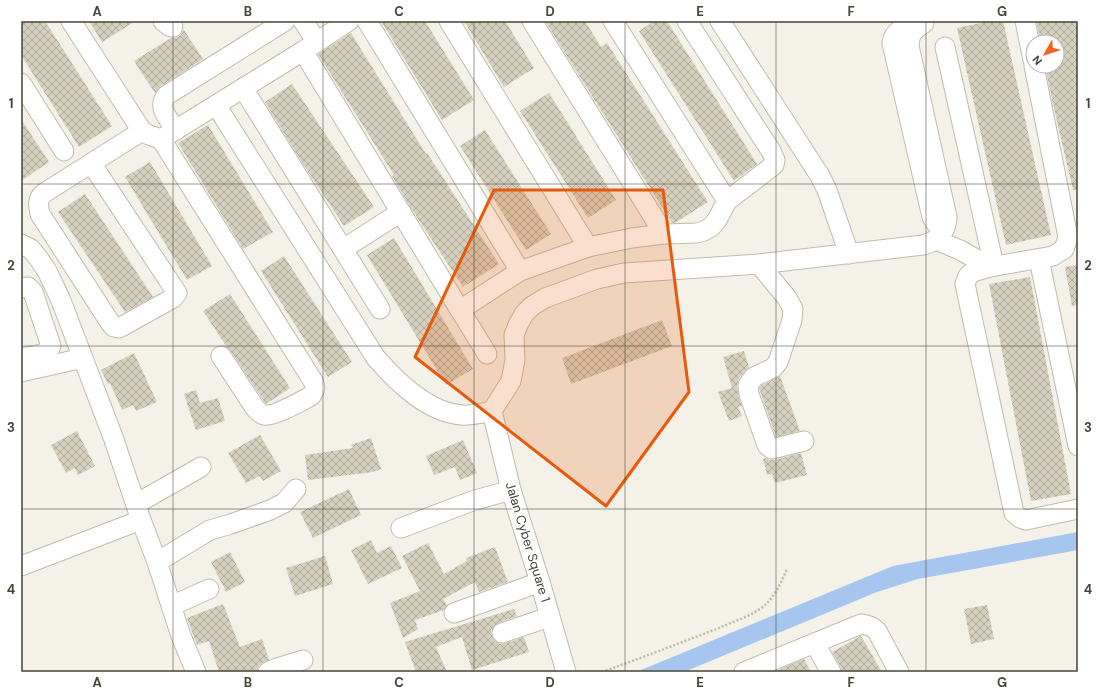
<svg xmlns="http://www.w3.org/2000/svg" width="1099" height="693" font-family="'DM Sans',sans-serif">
<defs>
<pattern id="building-cross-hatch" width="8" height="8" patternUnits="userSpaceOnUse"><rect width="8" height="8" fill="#d5d0be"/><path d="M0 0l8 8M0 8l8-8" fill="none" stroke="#afaa9b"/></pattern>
</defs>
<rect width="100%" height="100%" fill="#f4f2e8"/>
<polygon fill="#a6c6ef" points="1078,532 1078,550 918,579 877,592 684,672 636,672 893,566"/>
<g fill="url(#building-cross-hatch)">
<polygon points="21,21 45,21 112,126 79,147 21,55"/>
<polygon points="89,21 136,21 102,42"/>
<polygon points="381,21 425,21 474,100 442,120"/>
<polygon points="464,21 505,21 534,68 504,87"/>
<polygon points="545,21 585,21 601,47 607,43 708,202 675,223 672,223"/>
<polygon points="654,21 667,21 757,164 734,181 639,31"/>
<polygon points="990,21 1003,21 1051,235 1006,245 957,28"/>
<polygon points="1036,21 1078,21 1078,190 1073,190 1053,104 1045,66 1057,66 1057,42 1041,42"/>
<polygon points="184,30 203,59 161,86 155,93 134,61 171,38 176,38 181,35"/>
<polygon points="351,33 426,154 427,153 499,264 463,287 409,205 392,176 394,175 318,54"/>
<polygon points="292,84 374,207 344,226 301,161 265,102"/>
<polygon points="549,93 616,200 588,218 520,111"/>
<polygon points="21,119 49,162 21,181"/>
<polygon points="208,125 273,232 243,249 178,143"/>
<polygon points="485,130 551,234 526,250 460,146"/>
<polygon points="150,162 212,266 187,280 125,177"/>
<polygon points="85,194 153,297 125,312 58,212"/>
<polygon points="394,238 473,369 446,385 367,255"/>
<polygon points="284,256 352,362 328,377 261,271"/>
<polygon points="1078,265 1078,305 1072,306 1065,267"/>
<polygon points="1030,277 1071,494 1031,501 989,284"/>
<polygon points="230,294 290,388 266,404 230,350 226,346 203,311"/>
<polygon points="662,320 672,346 571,384 562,358"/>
<polygon points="744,351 749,367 739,378 737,386 739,398 742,406 738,407 742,416 729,421 718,392 732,388 723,357"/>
<polygon points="134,353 157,402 136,411 133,405 122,410 110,383 108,384 101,370"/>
<polygon points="780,376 800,431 776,437 759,388 761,386"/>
<polygon points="196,390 200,403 218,398 225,421 196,430 184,394"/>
<polygon points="77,431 95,466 78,475 75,468 66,473 51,445"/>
<polygon points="260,435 281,471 263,481 260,476 246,483 228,453"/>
<polygon points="371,438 381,469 373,472 308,480 305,455 353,448 351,445"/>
<polygon points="463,440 477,473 460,480 455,467 434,475 426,456"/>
<polygon points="801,453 807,475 775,483 772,474 767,475 763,459 766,458 769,460 774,460"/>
<polygon points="349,489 361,515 313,538 300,512"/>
<polygon points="371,540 377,553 391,546 402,568 368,584 351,550"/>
<polygon points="428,543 444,574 467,561 466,558 495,547 508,582 479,592 475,582 443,599 447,605 444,610 415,620 418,629 403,638 390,603 420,591 402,556"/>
<polygon points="230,552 245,582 226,592 211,562"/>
<polygon points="325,556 333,584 295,596 286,568"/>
<polygon points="223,604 240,647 262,639 269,660 259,665 257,672 219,672 209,641 197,645 187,618"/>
<polygon points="987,605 994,639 971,644 964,609"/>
<polygon points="514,609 517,616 498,623 494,626 491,630 492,636 495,641 500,644 506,643 524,637 529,652 472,670 462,637 436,647 447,672 416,672 405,642"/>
<polygon points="861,636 882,672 842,672 841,667 832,652"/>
<polygon points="804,659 811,672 775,672 782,668"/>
</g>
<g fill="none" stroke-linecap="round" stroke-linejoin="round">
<g stroke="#bfbcab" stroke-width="21">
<g id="minor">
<polyline points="71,21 142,131 149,135 161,139 303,51 349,21"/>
<polyline points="163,21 169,26 173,27"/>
<polyline points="303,21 317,42"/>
<polyline points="367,21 520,271"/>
<polyline points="449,21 588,247"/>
<polyline points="532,21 664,234"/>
<polyline points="613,21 727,201"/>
<polyline points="720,21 820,176 827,190 849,254"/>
<polyline points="1025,21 1033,60"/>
<path d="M922,23c-13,4 -28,4 -30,20l40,174 5,8 7,4"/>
<polyline points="945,47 994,266"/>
<polyline points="303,51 460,310 520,271 588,247 632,238 664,234 697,233 704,231 711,227 717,220 727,201 774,165 775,160 771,151 687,21"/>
<polyline points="1034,66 1068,237 1064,249 1053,256 990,267 973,272 968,276 965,284 1014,513 1020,518 1026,520 1078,509"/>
<polyline points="21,83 64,151"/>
<polyline points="243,88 380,309"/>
<path d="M216,105l160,253c21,24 52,55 86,57 9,1 21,-2 30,-4"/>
<path d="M176,130c-7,-11 -20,-23 -9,-35l118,-74"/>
<path d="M161,139l152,242c3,6 2,9 -2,15 -10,5 -37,21 -47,19 -4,-1 -6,-4 -9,-7l-34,-52"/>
<path d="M91,163l86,130 -4,5 -54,30 -5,-1 -3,-3 -71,-110c-2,-9 -3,-15 4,-21l98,-62"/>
<polyline points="936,240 960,250 990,267"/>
<polyline points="21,244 31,249 39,259 47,271 60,298 113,437 141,520 157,562 181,636 196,672"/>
<polyline points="343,249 401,212"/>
<polyline points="1039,259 1078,446"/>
<polyline points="759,264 787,298 793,309 792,320 778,362 773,368 754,377 748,385 749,394 767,445 772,449 804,441"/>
<path d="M21,288l7,-1 5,5 18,54c-3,10 -21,10 -30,12"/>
<polyline points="460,310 487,354"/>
<polyline points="21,372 83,358"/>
<path d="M492,411l19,-30 4,-21 -1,-25 4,-10 6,-11 8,-8 13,-8 52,-19 27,-6 135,-9 164,-19c4,-1 9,-3 12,-5 8,-5 12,-15 12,-23l-38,-171c1,-14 4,-15 15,-23"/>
<polyline points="492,411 511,490 540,582 566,672"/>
<polyline points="136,504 201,467"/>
<polyline points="401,528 472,501 511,490"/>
<polyline points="157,562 210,530 231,524 270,510 284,503 296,489"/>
<polyline points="21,566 141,520"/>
<polyline points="171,606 209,589"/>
<polyline points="454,613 540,582"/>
<polyline points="502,633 549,617"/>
<polyline points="815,644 831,672"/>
<polyline points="268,672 277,668 303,660"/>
<path d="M744,672l117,-48c7,1 11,2 16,7l22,41"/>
</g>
</g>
<path stroke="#c1ba9c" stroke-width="2.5" stroke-dasharray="2 2" stroke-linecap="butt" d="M602,672c39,-14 78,-29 117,-44 13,-6 35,-13 46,-23 10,-9 17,-24 22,-36"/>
<use href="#minor" stroke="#fff" stroke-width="19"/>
</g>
<path fill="#e8590c" fill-opacity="0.2" stroke="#e8590c" stroke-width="3" stroke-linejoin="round" d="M494,190h169l26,202 -83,114 -191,-149z"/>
<path fill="none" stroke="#474437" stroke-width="1" stroke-opacity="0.55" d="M173,21v651M323,21v651M474,21v651M625,21v651M776,21v651M926,21v651M21,184h1057M21,346h1057M21,509h1057"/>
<g text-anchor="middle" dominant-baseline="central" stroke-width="3" stroke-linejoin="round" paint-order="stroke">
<g font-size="13" fill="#474437" stroke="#fff">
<text transform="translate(528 542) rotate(73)">Jalan Cyber Square 1</text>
</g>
</g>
<rect width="1099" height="693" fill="none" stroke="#ffffff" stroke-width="44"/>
<g transform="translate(1045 54) rotate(231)"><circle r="19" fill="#ffffff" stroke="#b5b4af"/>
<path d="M0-3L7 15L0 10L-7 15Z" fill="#f6601d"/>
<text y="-6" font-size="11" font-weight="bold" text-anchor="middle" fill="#474437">N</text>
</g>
<rect x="22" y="22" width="1055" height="649" fill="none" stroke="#474437" stroke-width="1.5"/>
<g font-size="13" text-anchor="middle" font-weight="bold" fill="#474437">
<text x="97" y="16">A</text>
<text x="248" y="16">B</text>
<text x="399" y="16">C</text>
<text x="550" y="16">D</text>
<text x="700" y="16">E</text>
<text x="851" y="16">F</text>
<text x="1002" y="16">G</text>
<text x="11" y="108">1</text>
<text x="1088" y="108">1</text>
<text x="11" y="270">2</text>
<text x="1088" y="270">2</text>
<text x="11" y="432">3</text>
<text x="1088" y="432">3</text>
<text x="11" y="594">4</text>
<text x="1088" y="594">4</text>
<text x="97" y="687">A</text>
<text x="248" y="687">B</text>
<text x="399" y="687">C</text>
<text x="550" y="687">D</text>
<text x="700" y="687">E</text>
<text x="851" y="687">F</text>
<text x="1002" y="687">G</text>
</g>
</svg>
